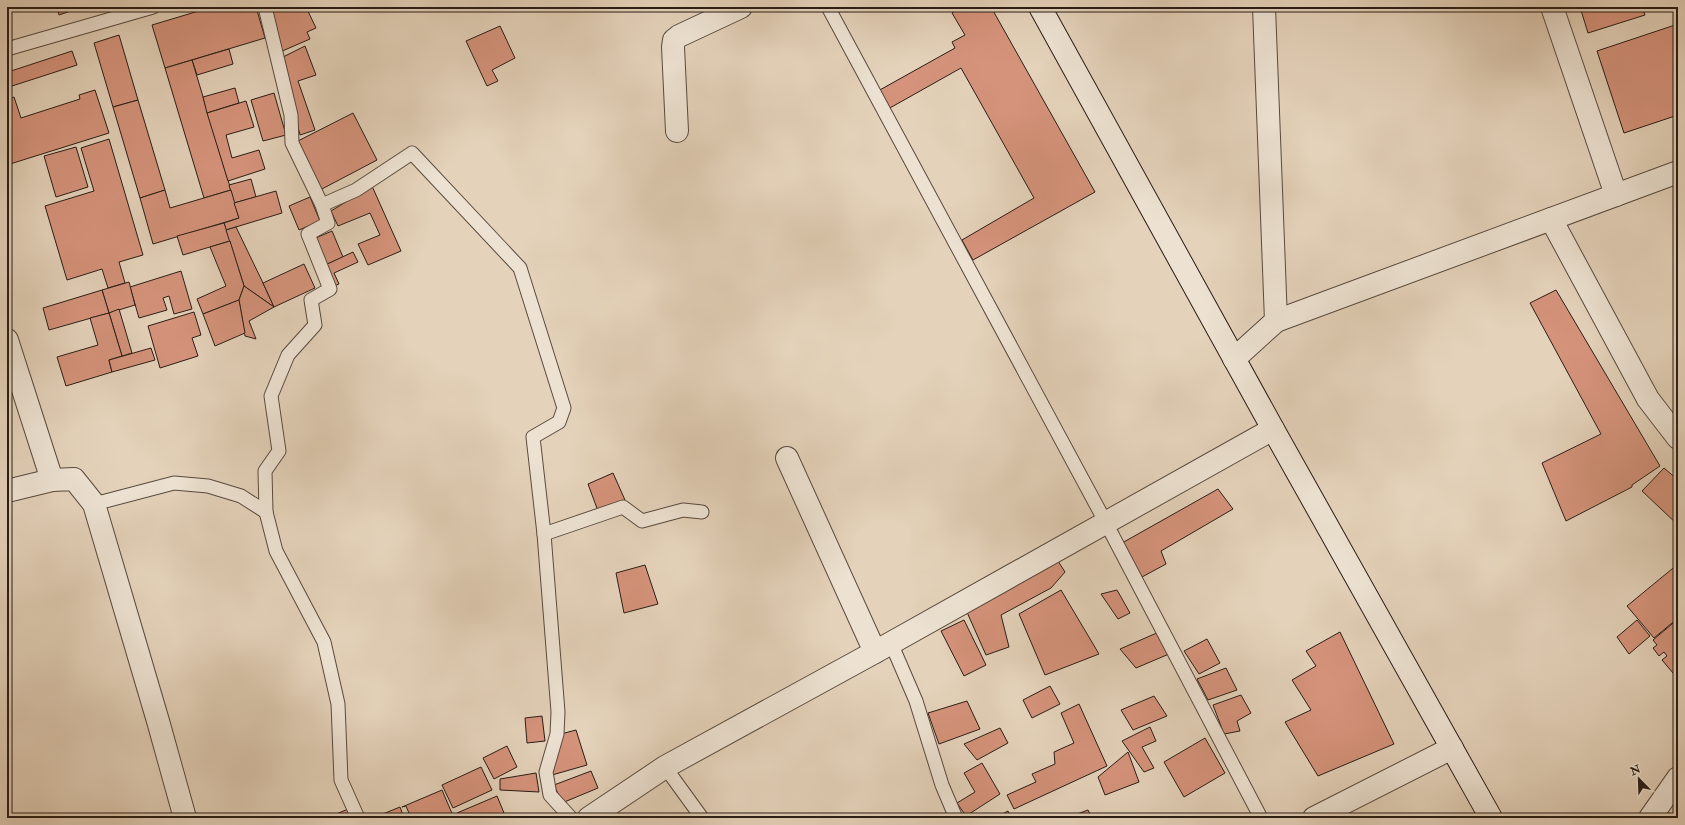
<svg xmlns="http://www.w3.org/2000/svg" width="1685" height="825" font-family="'IM FELL Double Pica',serif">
<rect width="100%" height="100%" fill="#e4d2ba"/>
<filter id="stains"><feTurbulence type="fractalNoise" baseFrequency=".005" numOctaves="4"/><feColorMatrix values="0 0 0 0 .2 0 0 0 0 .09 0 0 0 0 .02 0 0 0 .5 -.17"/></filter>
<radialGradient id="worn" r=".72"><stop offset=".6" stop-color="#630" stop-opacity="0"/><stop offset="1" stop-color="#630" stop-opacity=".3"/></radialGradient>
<g fill="#d5937b" stroke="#291d16">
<polygon points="57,7 82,7 59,15"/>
<polygon points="212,7 256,7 265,38 165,68 152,25"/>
<polygon points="270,7 306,7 316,28 307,32 310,39 280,52"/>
<polygon points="962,7 991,7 1095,192 973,260 962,240 1034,198 961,68 888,109 878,91 955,48 952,42 965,35 952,13"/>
<polygon points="1580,7 1642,7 1645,15 1588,33"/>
<polygon points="1678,24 1678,115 1624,133 1597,51"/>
<polygon points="500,26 515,58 492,70 498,81 487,86 466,41"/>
<polygon points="119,35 138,100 113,107 94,43"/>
<polygon points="305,46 316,75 298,81 315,130 300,135 281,58"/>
<polygon points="229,49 233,64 197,75 192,60"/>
<polygon points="72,51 77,65 12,86 8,72"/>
<polygon points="192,60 231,190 204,198 165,68"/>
<polygon points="235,88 239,103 207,113 203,97"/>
<polygon points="95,90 109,133 10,164 7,155 7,100 14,97 21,118 80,99 79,95"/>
<polygon points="274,93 286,135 263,141 251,100"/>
<polygon points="138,100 165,190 140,198 113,107"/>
<polygon points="246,101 254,127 226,135 232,158 259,150 265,169 228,181 207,113"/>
<polygon points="353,113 377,160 320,190 296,142"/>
<polygon points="109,139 143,255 119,262 125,283 108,288 102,269 67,280 45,206 94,191 81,148"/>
<polygon points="76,147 88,187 56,197 44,156"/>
<polygon points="251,179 256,197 234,203 229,185"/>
<polygon points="372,186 401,251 368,265 358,244 380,235 370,213 338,226 331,211"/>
<polygon points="165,190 170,208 231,190 239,218 153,244 140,198"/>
<polygon points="276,191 282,213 226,230 224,223 239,218 234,203"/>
<polygon points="310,197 320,221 299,230 289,206"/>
<polygon points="224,223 230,241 183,255 177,236"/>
<polygon points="236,227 263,283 274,307 244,286 226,230"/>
<polygon points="332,231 343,257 323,266 311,240"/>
<polygon points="230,241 244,286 239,300 203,314 197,299 226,286 210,247"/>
<polygon points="353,252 358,262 334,273 339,284 332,287 323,266"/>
<polygon points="304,264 315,288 274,307 263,283"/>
<polygon points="181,271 192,309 174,314 169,296 163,298 167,310 139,318 130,287"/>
<polygon points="129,282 135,305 109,313 102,290"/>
<polygon points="244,286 274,307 249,321 256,339 245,336 239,300"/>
<polygon points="102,290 109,313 49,330 43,308"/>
<polygon points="1556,290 1660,466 1632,485 1632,487 1566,521 1542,463 1601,434 1530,303"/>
<polygon points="239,300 245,333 215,346 203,314"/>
<polygon points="119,309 132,353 122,356 109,313"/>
<polygon points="194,312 201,335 192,338 198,356 160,368 148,326"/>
<polygon points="109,313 122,356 109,360 112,372 66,386 57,357 98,345 90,318"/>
<polygon points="151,348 155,360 112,372 109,360"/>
<polygon points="1664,468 1678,480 1678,525 1642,491"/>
<polygon points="613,473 625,500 598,511 588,484"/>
<polygon points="1218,489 1233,509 1161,551 1166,564 1142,577 1122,543"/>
<polygon points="1058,561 1065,572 1051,588 1001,615 1009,647 986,655 966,610"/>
<polygon points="1678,564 1678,618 1654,638 1627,606"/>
<polygon points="645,565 658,604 624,613 616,573"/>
<polygon points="1061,590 1099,654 1045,675 1019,614"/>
<polygon points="1117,590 1130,613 1118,619 1101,594"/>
<polygon points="1678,619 1678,656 1673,660 1678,665 1678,669 1673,673 1662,660 1667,656 1664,652 1659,656 1653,648 1657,645 1653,640"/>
<polygon points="964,620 986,665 964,676 941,631"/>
<polygon points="1637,620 1650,636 1629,654 1617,637"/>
<polygon points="1159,632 1169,654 1136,668 1120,649"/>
<polygon points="1340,632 1394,744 1318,776 1285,722 1311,710 1292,680 1316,666 1306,651"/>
<polygon points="1207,639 1220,663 1199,674 1184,651"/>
<polygon points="1226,668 1237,690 1208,700 1197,679"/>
<polygon points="1050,686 1060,704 1032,718 1023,700"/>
<polygon points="1241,695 1251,713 1237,721 1240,731 1224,734 1213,705"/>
<polygon points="1154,696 1167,716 1133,730 1121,710"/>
<polygon points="967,701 980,729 939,744 928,713"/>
<polygon points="1079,704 1107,766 1014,809 1007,795 1036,782 1032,774 1055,764 1054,752 1074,743 1061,713"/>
<polygon points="542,716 545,741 527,743 525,718"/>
<polygon points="1150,727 1156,741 1142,747 1154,768 1144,772 1122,741"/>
<polygon points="1000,728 1008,743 977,760 964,744"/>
<polygon points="576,730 587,765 552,775 561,734"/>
<polygon points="1205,738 1225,773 1184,797 1164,762"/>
<polygon points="507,746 517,767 494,779 483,758"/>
<polygon points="1128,752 1139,782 1105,795 1098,777"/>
<polygon points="982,763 1000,794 966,816 957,803 975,792 964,773"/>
<polygon points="481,767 492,790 453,808 442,785"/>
<polygon points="591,771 598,788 562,803 554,785"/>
<polygon points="536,773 539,792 500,790 500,779"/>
<polygon points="442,790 454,818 411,818 406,806 402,807"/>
<polygon points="497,796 504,813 491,818 458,818 457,813"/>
<polygon points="400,807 404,818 373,818"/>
<polygon points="348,809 352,818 327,818"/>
<polygon points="1088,810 1092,818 1069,818 1069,817"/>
<polygon points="1008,811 1011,818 995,818"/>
</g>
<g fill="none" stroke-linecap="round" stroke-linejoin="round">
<g stroke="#584a3f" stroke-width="15">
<g id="service">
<polyline points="265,7 291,115 292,143 322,205 328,223 308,234 330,289 311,300 315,325 288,355 271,396 279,451 265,471 266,512 276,551 324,642 338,704 341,780 358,818"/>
<polyline points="828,7 1106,523 1261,818"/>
<polyline points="7,49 153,7"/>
<polyline points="322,205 356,190 412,153 520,268 564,408 559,422 533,437 544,534 558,712 557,734 546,772 550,795 571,818"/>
<polyline points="94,504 174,483 208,486 241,496 266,512"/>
<polyline points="544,534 623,507 642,521 683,510 702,512"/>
<polyline points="891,643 916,701 942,785 956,818"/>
<polyline points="665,767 702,818"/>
</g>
</g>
<g stroke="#584a3f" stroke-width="24">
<g id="minor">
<polyline points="1552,7 1616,195"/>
<polyline points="677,131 673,47 674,40 679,36 741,7"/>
<polyline points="1551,219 1648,399 1678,438"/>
<polyline points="7,340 52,480"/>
<polyline points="787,458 875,652"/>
<polyline points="7,491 52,480 74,479 94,504 158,721 185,818"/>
<polyline points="589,818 665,767 875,652 1273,429"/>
<polyline points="1314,818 1452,748"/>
<polyline points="1650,818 1678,778"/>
</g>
</g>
<g stroke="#584a3f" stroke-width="24">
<g id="tertiary">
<polyline points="1264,7 1276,321"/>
<polyline points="1234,359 1276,321 1678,172"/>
</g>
</g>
<g stroke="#291d16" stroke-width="24">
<polyline id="secondary" points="1040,7 1273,429 1491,818"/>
</g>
<use href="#service" stroke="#ede2d2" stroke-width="13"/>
<use href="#minor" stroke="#ede2d2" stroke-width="22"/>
<use href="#tertiary" stroke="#ede2d2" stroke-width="22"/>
<use href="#secondary" stroke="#ede2d2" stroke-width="22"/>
</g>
<rect width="1685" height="825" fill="none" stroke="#e4d2ba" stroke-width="24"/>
<rect x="8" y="8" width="1669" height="809" fill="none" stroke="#291d16" stroke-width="2"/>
<rect x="12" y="12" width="1661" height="801" fill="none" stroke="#291d16"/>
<g transform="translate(1639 779) rotate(337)" stroke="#ede2d2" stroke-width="3" paint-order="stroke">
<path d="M0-3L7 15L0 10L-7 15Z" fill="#291d16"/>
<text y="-6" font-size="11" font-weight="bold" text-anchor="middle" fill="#291d16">N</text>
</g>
<rect width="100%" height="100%" filter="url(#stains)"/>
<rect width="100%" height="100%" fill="url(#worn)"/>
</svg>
